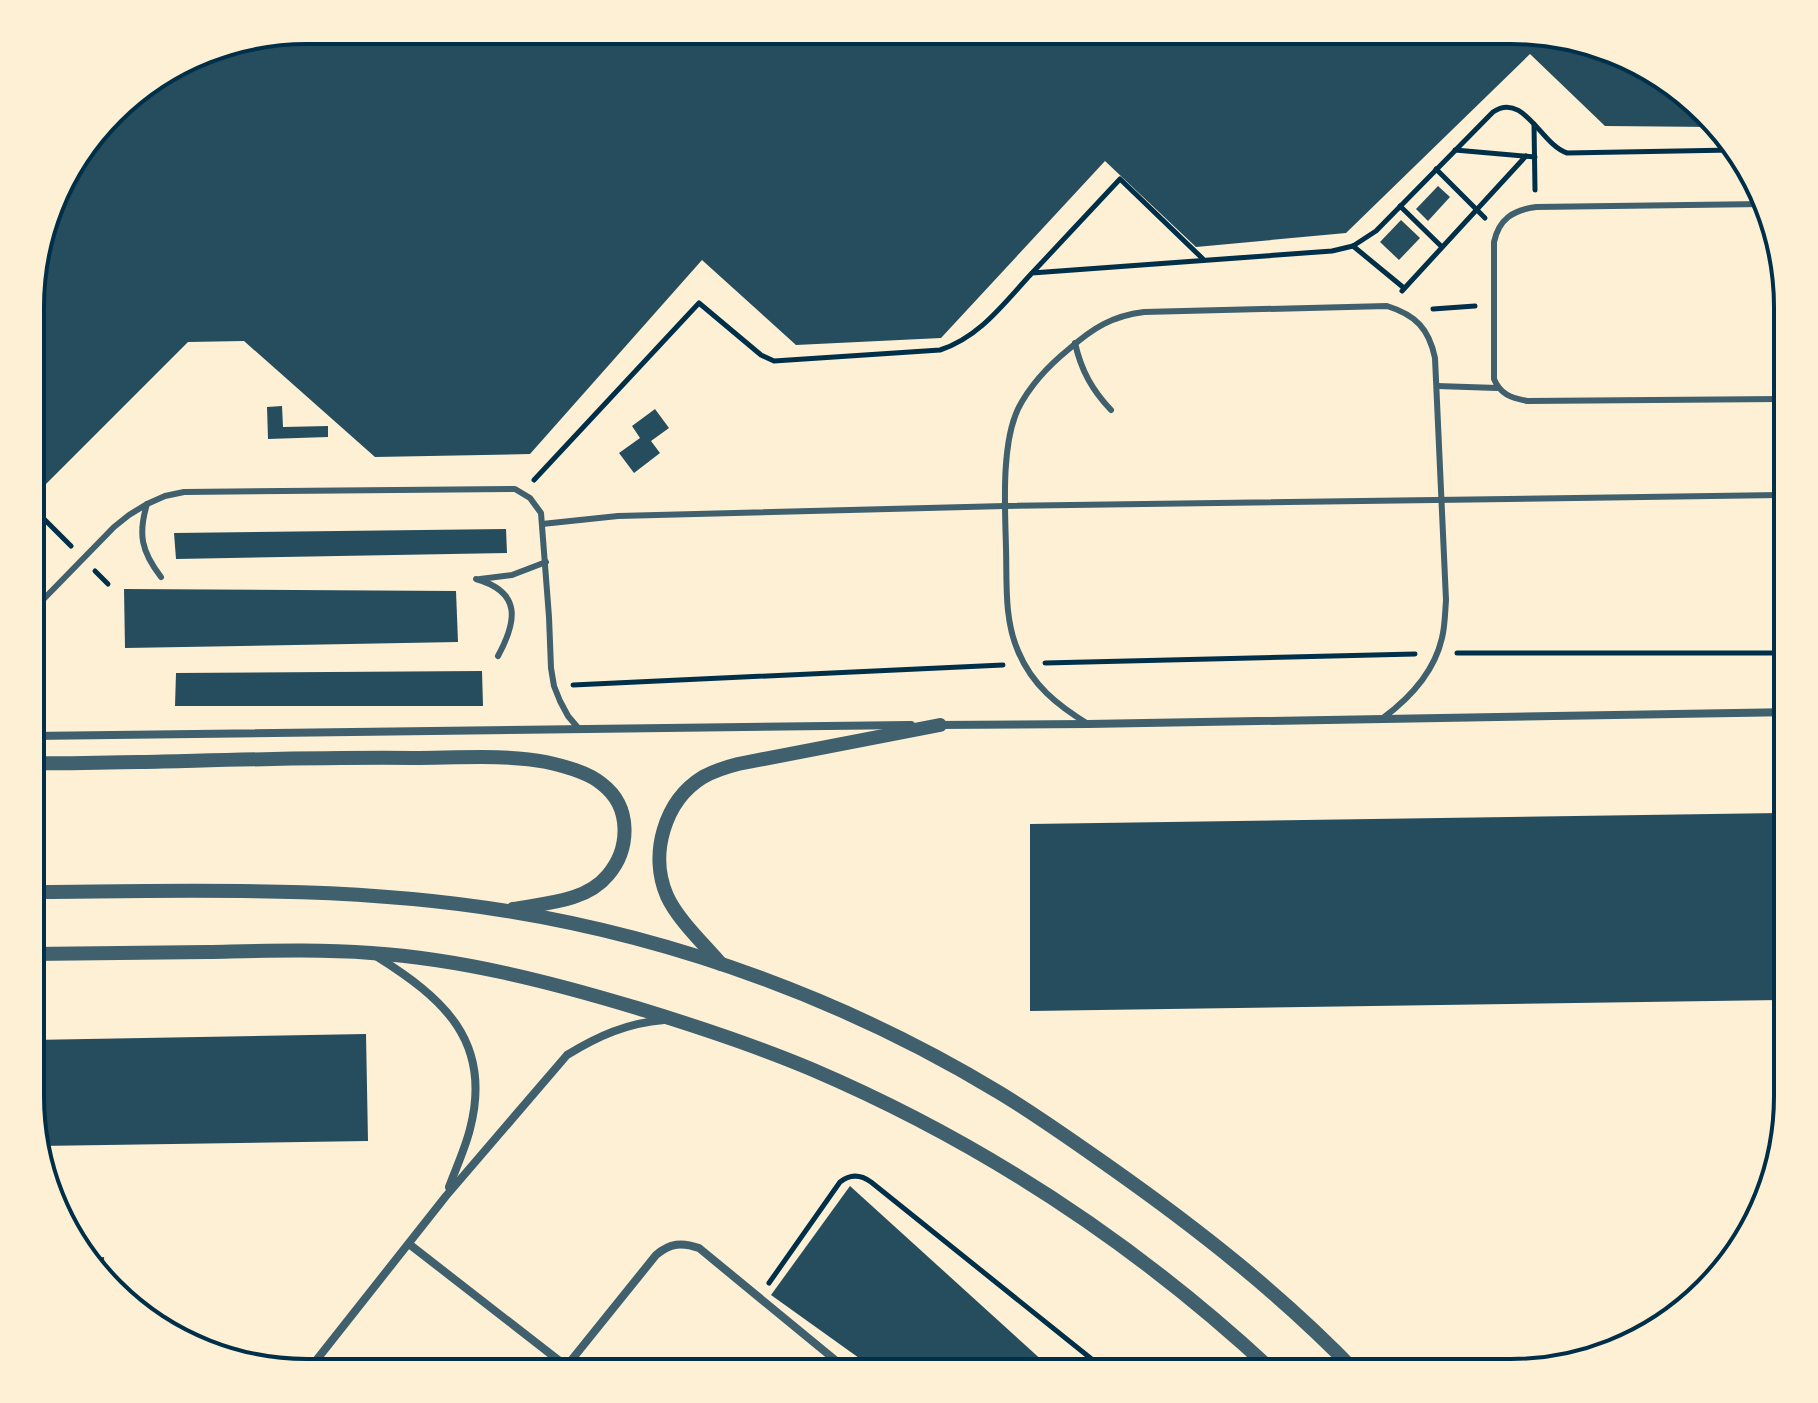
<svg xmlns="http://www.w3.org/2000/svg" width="1818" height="1403" font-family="Merriweather,serif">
<rect width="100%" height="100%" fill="#fdf0d5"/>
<g fill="#264d5e">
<polygon points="307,30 1529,31 1617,51 1694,99 1715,127 1605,126 1530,54 1346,233 1196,247 1105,161 941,338 796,345 702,260 530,454 375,457 244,341 188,342 32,498 32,270 67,169 125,98 218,45"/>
<polygon points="1438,186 1450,197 1428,221 1416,209"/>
<polygon points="1401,220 1420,238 1399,260 1380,242"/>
<polygon points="282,406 283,427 328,426 328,437 268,439 267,407"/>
<polygon points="655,409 669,428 651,441 660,453 634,473 619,453 640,438 632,426"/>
<polygon points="506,529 507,553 176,559 174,533"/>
<polygon points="124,589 456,591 458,642 125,648"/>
<polygon points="482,671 483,706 175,706 176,673"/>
<polygon points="1788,813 1787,1000 1030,1011 1030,824"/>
<polygon points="366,1034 368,1141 39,1146 31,1115 31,1040"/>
<polygon points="850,1186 1056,1373 880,1373 771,1295"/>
<polygon points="104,1257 105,1280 89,1258"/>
<polygon points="370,1360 387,1372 359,1372"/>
</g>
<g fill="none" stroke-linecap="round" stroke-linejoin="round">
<g stroke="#003049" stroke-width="5">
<polyline points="1534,124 1535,190"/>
<polyline points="1455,150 1535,157"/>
<polyline points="1436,169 1485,218"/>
<polyline points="1400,206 1442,247"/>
<polyline points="1773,242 1781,382"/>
<polyline points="1353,246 1404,288"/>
<polyline points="1033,272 1120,179 1203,259"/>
<polyline points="1402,291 1526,156"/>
<polyline points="1433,309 1475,306"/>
<path d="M534,480l165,-177 62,52 13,6 166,-11c40,-13 64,-47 92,-77l300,-22 21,-5 23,-15 117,-119c31,-21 48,33 74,41l166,-3"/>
<polyline points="32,507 71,546"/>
<polyline points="95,571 108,584"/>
<polyline points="1457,653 1788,653"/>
<polyline points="1045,663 1415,654"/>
<polyline points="573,685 1003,665"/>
<path d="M769,1283l71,-101c10,-8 20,-8 31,0l238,191"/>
<polyline points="1171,1373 1226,1360"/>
</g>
<g stroke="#3f606c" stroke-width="6">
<path d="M1764,204l-228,3c-23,3 -37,12 -42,35v137c6,15 17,19 33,22l261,-2"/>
<path d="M1075,343c6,27 17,47 36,67"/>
<polyline points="1437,386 1497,388"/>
<path d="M147,504c-9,30 -6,47 14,73"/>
<polyline points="542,524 618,516 1005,506 1788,495"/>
<path d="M476,579c46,13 41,42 22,77"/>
<polyline points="480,579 512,575 546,562"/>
<polyline points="32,611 114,527 129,515 147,504 165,496 184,492 515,489 530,498 541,513 549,617 551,668 554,686 560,701 568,716 579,729"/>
<path d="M1088,724c-31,-19 -56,-39 -70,-73 -14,-32 -11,-69 -12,-103 -1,-40 -5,-103 12,-139 12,-24 30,-43 51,-60 24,-21 43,-33 75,-37l243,-6c29,9 42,23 48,52l11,242c-1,13 -1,26 -4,38 -8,35 -32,60 -59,80"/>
</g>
<g stroke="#3f606c" stroke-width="8">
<polyline points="936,725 1088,724 1788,712"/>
<polyline points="31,736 911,725"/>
<path d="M376,956c67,42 117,85 94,173 -5,20 -14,39 -21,58"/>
<path d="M1773,1174c-1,-32 -1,-51 14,-79"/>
<polyline points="409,1244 566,1366"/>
<path d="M307,1372l139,-176 121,-141c31,-19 60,-32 97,-35"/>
<path d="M561,1373l95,-118c14,-12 26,-13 43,-7l152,125"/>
</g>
<g stroke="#3f606c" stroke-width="14">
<path d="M31,763c37,1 73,-1 109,-1 91,-2 182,-5 273,-4 42,0 93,-4 133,4 18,4 42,10 56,22 30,23 28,65 6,91 -22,27 -63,28 -95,34"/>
<path d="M31,892c159,-1 319,-7 476,19 173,28 343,91 493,182 38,23 73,48 110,74 88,62 172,128 247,206"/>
<path d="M31,954c59,-1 118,-1 177,-2 54,-1 109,-3 163,1 90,6 180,29 266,55 59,18 117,37 174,61 171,73 328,177 464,304"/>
<path d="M721,964c-17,-20 -43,-44 -54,-68 -18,-41 -3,-95 36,-119 11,-6 23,-10 35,-13l202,-39"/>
</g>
</g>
<path d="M0 0H1818V1403H0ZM307 44H1511A263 263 0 0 1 1774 307V1096A263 263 0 0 1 1511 1359H307A263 263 0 0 1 44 1096V307A263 263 0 0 1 307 44Z" fill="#fdf0d5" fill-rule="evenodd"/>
<path fill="none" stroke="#003049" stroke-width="4" d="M307 44H1511A263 263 0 0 1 1774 307V1096A263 263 0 0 1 1511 1359H307A263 263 0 0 1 44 1096V307A263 263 0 0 1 307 44Z"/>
</svg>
